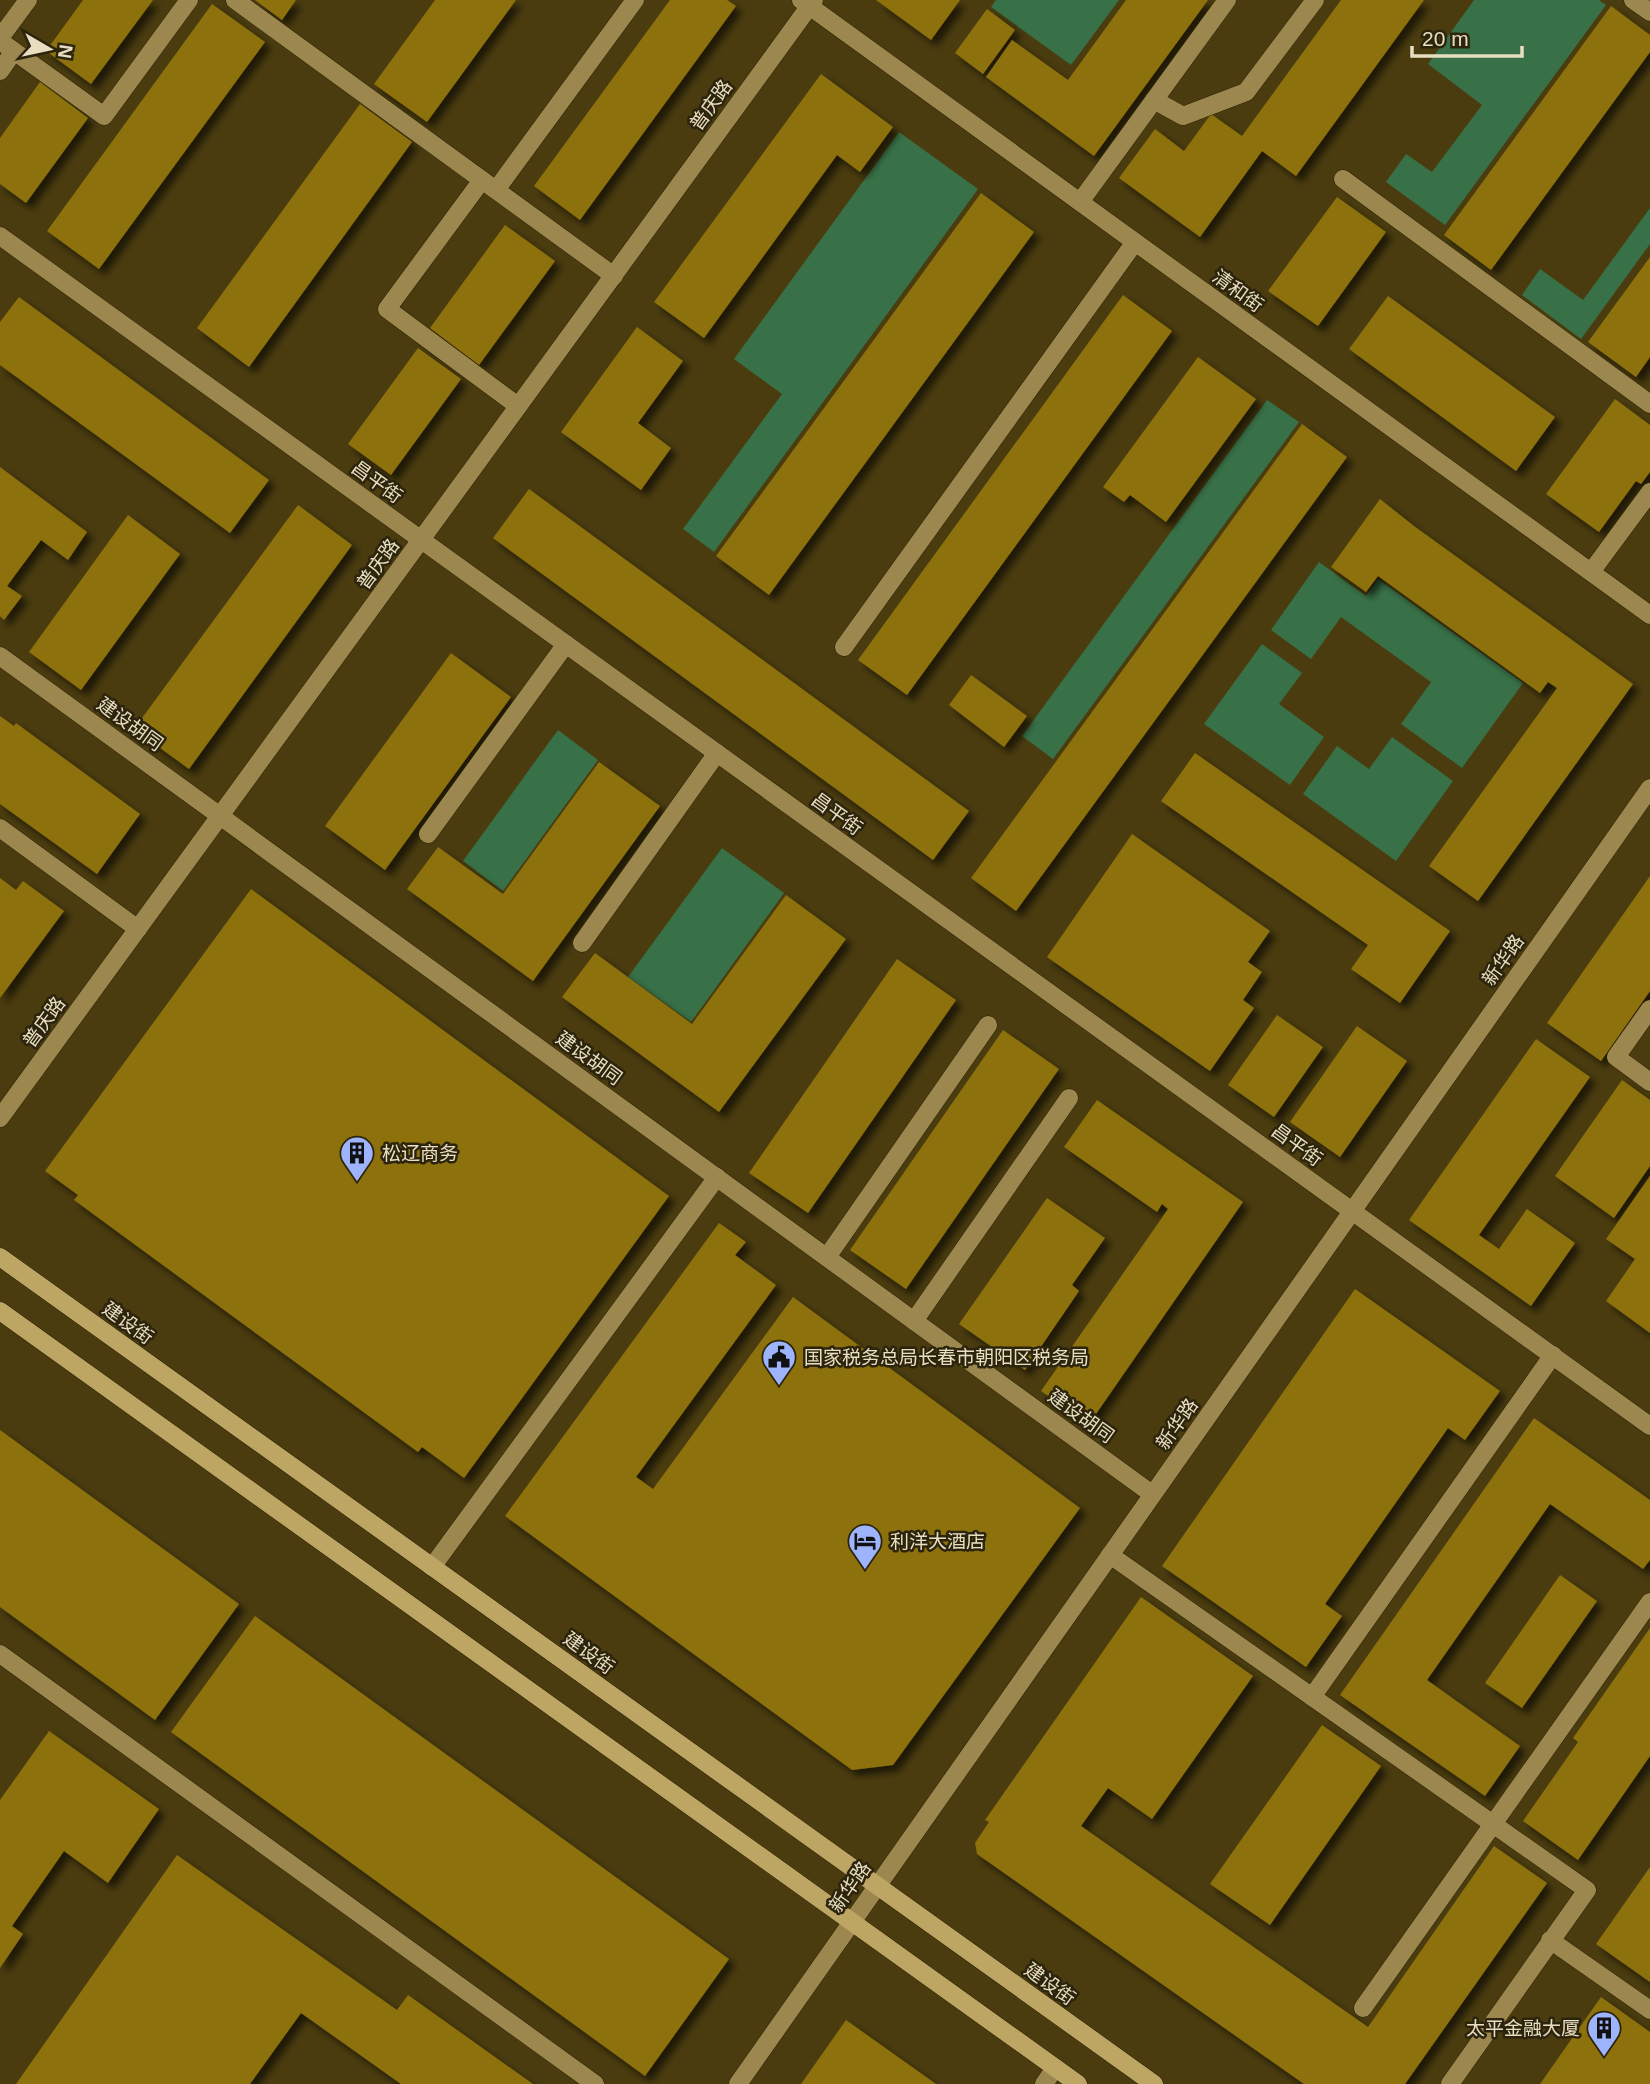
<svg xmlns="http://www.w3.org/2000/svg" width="1650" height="2084" font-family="Helvetica,'Noto Sans SC',sans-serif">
<defs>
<filter id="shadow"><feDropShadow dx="6" dy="6" stdDeviation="3.5" flood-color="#0009"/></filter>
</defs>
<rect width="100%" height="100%" fill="#4a3c0f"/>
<g fill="#387147">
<polygon points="996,0 1119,0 1071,65 991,7"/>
<polygon points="1474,0 1599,0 1606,5 1445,225 1386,182 1406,154 1432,172 1482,105 1428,64"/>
<polygon points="899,132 978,189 714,552 683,529 782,394 734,359"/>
<polygon points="1650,208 1650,244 1581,339 1522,295 1540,269 1583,300"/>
<polygon points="1267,400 1299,422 1053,759 1022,736"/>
<polygon points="1319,562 1366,596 1378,579 1523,683 1462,768 1401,724 1431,682 1341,617 1311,659 1271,630"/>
<polygon points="1262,644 1302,673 1279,704 1324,737 1290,785 1204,724"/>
<polygon points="558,730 598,760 503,891 463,861"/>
<polygon points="1392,737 1453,781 1396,861 1303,794 1337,746 1369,769"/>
<polygon points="722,848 784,893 691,1022 628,977"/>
</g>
<g fill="#8d710a" filter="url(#shadow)">
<polygon points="83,0 153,0 91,84 46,51"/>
<polygon points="255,0 296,0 282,20"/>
<polygon points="435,0 516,0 427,122 374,84"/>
<polygon points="670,0 727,0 736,6 580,220 534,186"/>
<polygon points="876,0 960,0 931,40"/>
<polygon points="1126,0 1208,0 1094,156 986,77 1012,40 1068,80"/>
<polygon points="1341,0 1424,0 1296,176 1262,151 1200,237 1119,178 1155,129 1184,151 1211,114 1242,136"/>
<polygon points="212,4 265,42 99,269 47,231"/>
<polygon points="1611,6 1650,35 1650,52 1491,270 1444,235"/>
<polygon points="987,9 1015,30 983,74 955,53"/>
<polygon points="821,74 893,127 860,172 837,155 704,338 654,302"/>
<polygon points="40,82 88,118 26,203 0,184 0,138"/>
<polygon points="360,104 412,142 249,367 197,328"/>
<polygon points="981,193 1034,232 769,595 716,556"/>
<polygon points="1337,197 1386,232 1318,326 1268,291"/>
<polygon points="505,225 555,261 479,365 430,328"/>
<polygon points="1650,257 1650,357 1636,377 1588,342"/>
<polygon points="1123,295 1172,331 907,695 858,660"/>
<polygon points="1388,296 1555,417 1516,471 1349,349"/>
<polygon points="19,297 269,480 230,533 0,365 0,322"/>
<polygon points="637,327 683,361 638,423 671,448 641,490 561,432"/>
<polygon points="418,348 461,379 391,475 348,444"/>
<polygon points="1198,357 1256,399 1166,522 1130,495 1124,502 1103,487"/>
<polygon points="1615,399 1650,425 1650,472 1641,484 1636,481 1599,532 1546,494"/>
<polygon points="1302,424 1347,457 1016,911 971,878"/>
<polygon points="0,467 87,532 68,560 41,540 7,586 22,596 4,620 0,616"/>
<polygon points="529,489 969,811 933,860 493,538"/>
<polygon points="1380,499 1414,526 1633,684 1478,901 1429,866 1557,688 1548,682 1540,693 1378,576 1366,592 1331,567"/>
<polygon points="298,505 352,545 189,769 134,729"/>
<polygon points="128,515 180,554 81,690 29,652"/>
<polygon points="451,653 511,697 385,870 325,826"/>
<polygon points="971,675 1027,716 1004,747 949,705"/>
<polygon points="0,716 14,726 16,723 140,814 97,874 0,804"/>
<polygon points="1195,753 1450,931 1400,1003 1351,969 1368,945 1161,801"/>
<polygon points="599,762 660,806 533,981 407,889 438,847 503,894"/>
<polygon points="1132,834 1270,931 1248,962 1262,972 1243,1000 1254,1008 1210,1071 1047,957"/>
<polygon points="1650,876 1650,991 1601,1061 1547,1023"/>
<polygon points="0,878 16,890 23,881 64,911 0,998"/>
<polygon points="251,889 669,1196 464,1478 422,1447 418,1452 74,1200 78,1195 45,1171"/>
<polygon points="786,895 846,939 719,1112 562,997 595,953 692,1024"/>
<polygon points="897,959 956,1000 808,1213 749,1173"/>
<polygon points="1277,1015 1323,1047 1274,1117 1228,1085"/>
<polygon points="1357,1026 1407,1061 1340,1157 1290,1122"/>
<polygon points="1003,1030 1059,1069 906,1289 850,1250"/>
<polygon points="1536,1039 1590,1077 1479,1235 1499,1249 1527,1209 1575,1243 1531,1306 1409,1220"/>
<polygon points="1622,1080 1650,1100 1650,1166 1614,1218 1555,1176"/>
<polygon points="1097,1100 1243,1202 1089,1424 1041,1391 1168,1209 1162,1204 1157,1212 1064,1147"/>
<polygon points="1650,1176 1650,1333 1606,1301 1635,1259 1606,1239"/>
<polygon points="1047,1198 1105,1238 1072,1285 1079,1291 1025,1370 959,1324"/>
<polygon points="719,1223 746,1242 735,1255 776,1285 636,1477 653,1489 793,1297 1080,1508 893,1765 852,1770 505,1516"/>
<polygon points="1355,1289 1500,1391 1465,1440 1448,1428 1325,1604 1342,1616 1306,1667 1162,1566"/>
<polygon points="1534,1418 1650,1500 1650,1560 1643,1569 1550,1504 1427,1680 1520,1746 1485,1796 1340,1695"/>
<polygon points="0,1430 239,1604 155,1720 0,1607"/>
<polygon points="1560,1575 1597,1601 1522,1708 1485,1683"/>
<polygon points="1141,1597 1253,1676 1152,1819 1108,1788 1081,1826 1368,2027 1494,1846 1547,1883 1405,2084 1304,2084 977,1854 975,1843 989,1822 985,1820"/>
<polygon points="255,1616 729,1959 645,2076 171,1732"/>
<polygon points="1650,1628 1650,1756 1578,1860 1523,1821 1578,1742 1573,1738"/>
<polygon points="1322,1725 1381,1766 1270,1925 1210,1884"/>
<polygon points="49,1731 159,1809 108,1883 64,1851 12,1926 23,1934 0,1968 0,1800"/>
<polygon points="177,1855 397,2010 408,1995 533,2084 401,2084 301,2013 250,2084 16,2084"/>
<polygon points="1650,1867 1650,1982 1596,1944"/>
<polygon points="1601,1997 1650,2032 1650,2084 1540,2084"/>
<polygon points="846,2020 936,2084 801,2084"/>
</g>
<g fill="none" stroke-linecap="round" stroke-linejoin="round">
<g stroke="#2d2305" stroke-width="19">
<g id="minor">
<polyline points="235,0 614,276"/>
<polyline points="801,0 1650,615"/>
<polyline points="1633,0 1650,12"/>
<polyline points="0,38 28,0"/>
<polyline points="0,41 104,116 189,0"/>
<polyline points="0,71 14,51"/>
<polyline points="1154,100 1183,116 1246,92 1315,0"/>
<polyline points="1343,179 1650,404"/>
<polyline points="482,180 387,309 518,406"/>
<polyline points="496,190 635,0"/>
<polyline points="1080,202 1227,0"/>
<polyline points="0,236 1650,1426"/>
<polyline points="1591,572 1650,492"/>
<polyline points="844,647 1135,242"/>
<polyline points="0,656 1152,1494"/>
<polyline points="0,828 138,929"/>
<polyline points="428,834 566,644"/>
<polyline points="582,943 717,753"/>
<polyline points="1650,1009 1616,1057 1650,1082"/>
<polyline points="0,1118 814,0"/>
<polyline points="827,1257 988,1025"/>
<polyline points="914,1321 1069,1098"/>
<polyline points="1110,1555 1587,1890 1450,2084"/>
<polyline points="432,1567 717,1177"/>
<polyline points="0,1654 595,2084"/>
<polyline points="1312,1697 1553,1355"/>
<polyline points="1550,1940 1650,2010"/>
<polyline points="1363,2008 1650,1602"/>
<polyline points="738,2084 1650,788"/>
<polyline points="1044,2084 1055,2068"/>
</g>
</g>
<g stroke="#2d2305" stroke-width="19">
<g id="major">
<polyline points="0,1257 1154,2084"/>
<polyline points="0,1311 1078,2084"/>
</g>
</g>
<use href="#minor" stroke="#9c884f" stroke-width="18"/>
<use href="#major" stroke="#bda563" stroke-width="18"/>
</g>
<defs>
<g id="building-pin" transform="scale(1.75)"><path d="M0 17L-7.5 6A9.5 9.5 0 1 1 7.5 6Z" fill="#9db4fd" stroke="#2c240c"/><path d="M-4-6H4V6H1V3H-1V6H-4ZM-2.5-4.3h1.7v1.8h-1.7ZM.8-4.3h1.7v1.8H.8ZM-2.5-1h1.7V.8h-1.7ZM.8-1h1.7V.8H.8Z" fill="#111"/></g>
<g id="civic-pin" transform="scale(1.75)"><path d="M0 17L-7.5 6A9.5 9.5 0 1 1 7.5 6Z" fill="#9db4fd" stroke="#2c240c"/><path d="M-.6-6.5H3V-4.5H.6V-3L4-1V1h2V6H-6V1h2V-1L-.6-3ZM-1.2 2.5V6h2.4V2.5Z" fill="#111"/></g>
<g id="hotel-pin" transform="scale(1.75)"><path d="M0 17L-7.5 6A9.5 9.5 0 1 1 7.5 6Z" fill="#9db4fd" stroke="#2c240c"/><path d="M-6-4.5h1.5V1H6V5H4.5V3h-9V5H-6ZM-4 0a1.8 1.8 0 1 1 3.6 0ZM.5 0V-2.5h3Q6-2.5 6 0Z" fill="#111"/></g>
</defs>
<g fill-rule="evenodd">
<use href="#building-pin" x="357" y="1153"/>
<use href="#civic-pin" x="779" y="1357"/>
<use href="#hotel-pin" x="865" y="1541"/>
<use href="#building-pin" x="1604" y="2028"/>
</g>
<g text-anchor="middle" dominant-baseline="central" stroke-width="5" stroke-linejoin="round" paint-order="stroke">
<g font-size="19" fill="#e8dec1" stroke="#2c240c">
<text transform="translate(711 105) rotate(-54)">普庆路</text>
<text transform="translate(1238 291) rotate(36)">清和街</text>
<text transform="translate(377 482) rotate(36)">昌平街</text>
<text transform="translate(378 564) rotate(-54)">普庆路</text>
<text transform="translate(130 724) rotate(36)">建设胡同</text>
<text transform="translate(837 814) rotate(36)">昌平街</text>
<text transform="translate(1503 960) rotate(-55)">新华路</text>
<text transform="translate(44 1022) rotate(-54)">普庆路</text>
<text transform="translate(589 1058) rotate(36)">建设胡同</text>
<text transform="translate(1297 1145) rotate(36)">昌平街</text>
<text transform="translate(128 1323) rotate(36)">建设街</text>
<text transform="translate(1081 1416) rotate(36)">建设胡同</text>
<text transform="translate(1177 1424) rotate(-55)">新华路</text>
<text transform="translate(589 1653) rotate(36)">建设街</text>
<text transform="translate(850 1887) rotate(-55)">新华路</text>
<text transform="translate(1050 1984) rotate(36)">建设街</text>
</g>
<g font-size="19" fill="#e8dec1" stroke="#2c240c" text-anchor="start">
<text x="382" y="1153">松辽商务</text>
<text x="804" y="1357">国家税务总局长春市朝阳区税务局</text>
<text x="890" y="1541">利洋大酒店</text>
<text x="1580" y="2028" text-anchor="end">太平金融大厦</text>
</g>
</g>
<g transform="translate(49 49) rotate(99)" stroke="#2c240c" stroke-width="5" paint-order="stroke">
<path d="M0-5L12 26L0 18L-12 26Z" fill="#e8dec1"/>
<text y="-10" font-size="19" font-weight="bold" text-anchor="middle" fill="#e8dec1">N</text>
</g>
<path d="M1412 46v10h110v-10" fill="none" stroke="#e8dec1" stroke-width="3.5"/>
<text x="1422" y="46" font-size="21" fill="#e8dec1" stroke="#2c240c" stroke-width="5" paint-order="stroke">20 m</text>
</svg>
